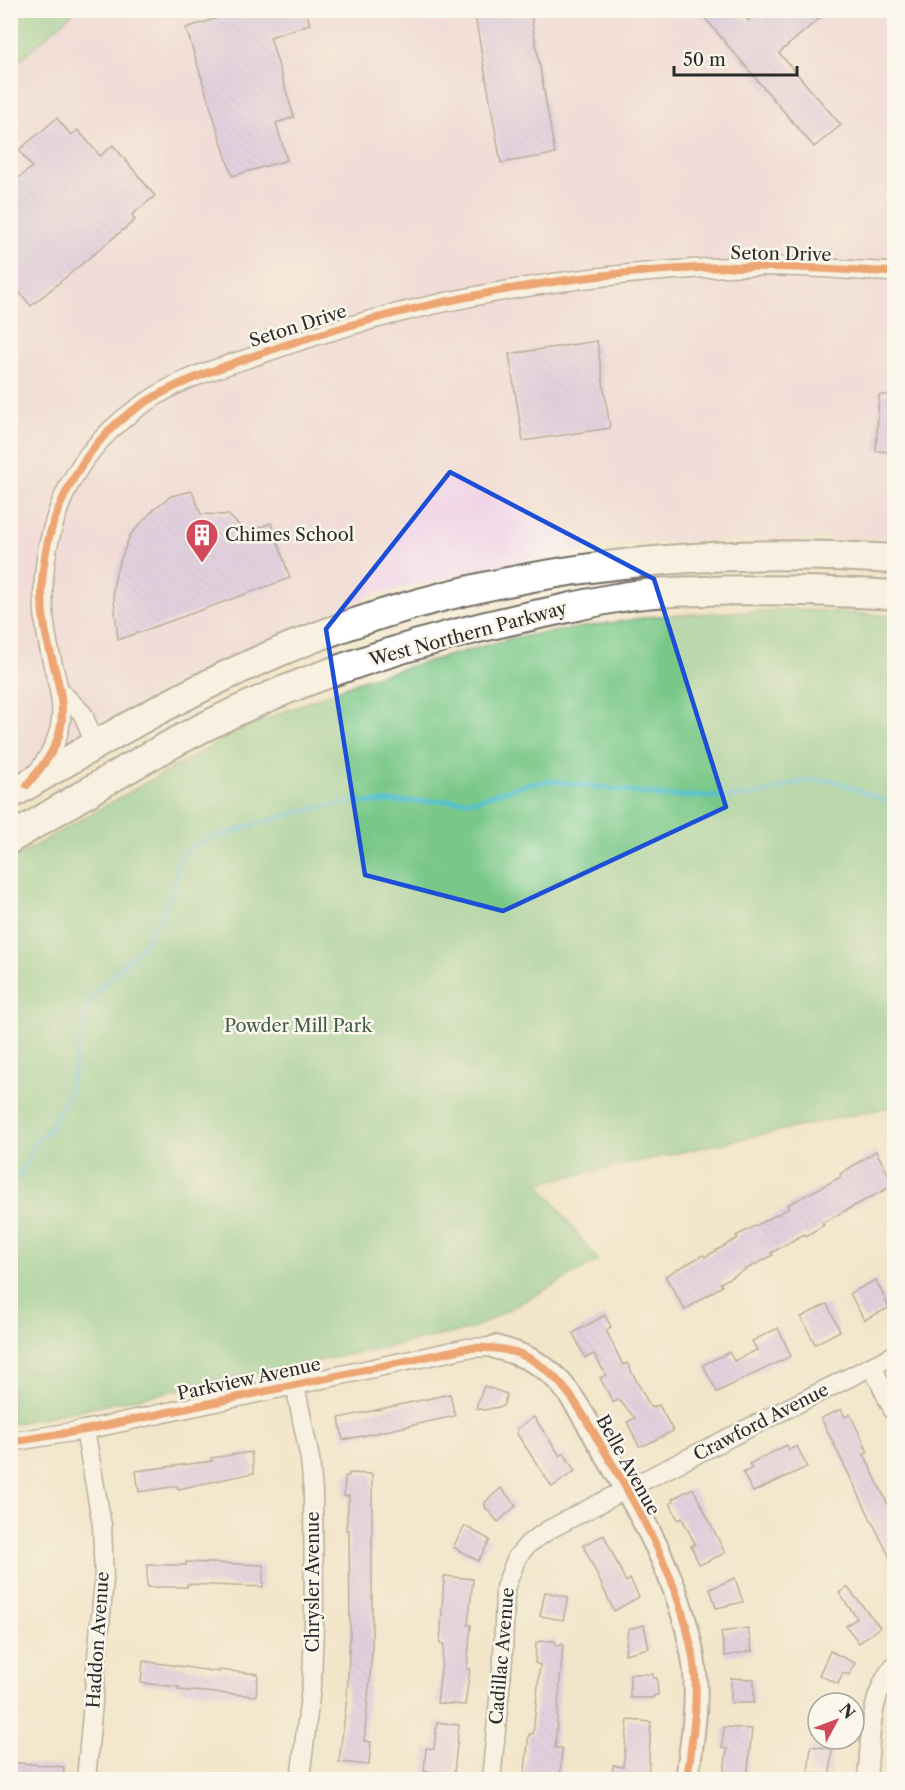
<svg xmlns="http://www.w3.org/2000/svg" width="905" height="1790" font-family="'Libre Caslon Text',serif">
<defs>
<pattern id="building-back-hatch" width="6" height="6" patternUnits="userSpaceOnUse" patternTransform="scale(1.5)"><rect width="6" height="6" fill="#cdb5f6"/><path d="M-1 5l2 2M0 0l6 6M5-1l2 2" fill="none" stroke="#b09cd3"/></pattern>
</defs>
<rect width="100%" height="100%" fill="#fbf7ec"/>
<filter id="ink" filterUnits="userSpaceOnUse"><feTurbulence type="fractalNoise" baseFrequency=".0167" numOctaves="2"/><feDisplacementMap in="SourceGraphic" scale="12" xChannelSelector="R" yChannelSelector="G"/><feConvolveMatrix kernelMatrix="1 2 1 2 8 2 1 2 1" color-interpolation-filters="sRGB"/></filter>
<filter id="wash" filterUnits="userSpaceOnUse"><feTurbulence type="fractalNoise" baseFrequency=".008" numOctaves="4" result="noise"/><feDisplacementMap in="SourceGraphic" scale="24" xChannelSelector="R" yChannelSelector="G"/><feGaussianBlur stdDeviation="1.35" result="paint"/><feColorMatrix in="noise" values="0 0 0 0 0 0 0 0 0 0 0 0 0 0 0 0 0 1.4 0 .05"/><feComposite in="paint" operator="in"/></filter>
<g filter="url(#wash)">
<rect width="100%" height="100%" fill="#f2e5ca"/>
<polygon fill="#efd0e6" points="75,11 894,11 894,541 866,537 611,544 375,593 176,682 11,776 10,68"/>
<g fill="#79c888" stroke="#527a5a" stroke-width="1.5">
<polygon points="11,10 75,10 75,11 11,68"/>
<polygon points="794,609 894,616 894,1106 539,1183 598,1261 473,1329 11,1424 11,859 241,729 365,679 512,638 656,616"/>
</g>
<g fill="none" stroke-linecap="round" stroke-linejoin="round">
<polyline stroke="#54bfd0" stroke-width="5" points="10,1184 23,1169 36,1141 49,1130 69,1092 87,1008 97,991 141,947 162,915 175,885 179,860 188,849 209,839 300,811 347,803 476,800 527,784 553,781 663,796 735,797 760,794 807,780 834,781 894,804"/>
</g>
<g id="blocks">
<g fill="url(#building-back-hatch)">
<polygon points="243,10 306,10 310,24 270,37 294,117 276,123 287,160 232,176 186,28"/>
<polygon points="474,10 530,10 555,154 501,163"/>
<polygon points="698,10 739,10 748,21 761,10 829,10 779,53 841,125 814,147"/>
<polygon points="57,118 71,135 78,130 100,156 113,145 155,196 132,215 135,220 31,306 10,281 10,185 32,167 19,150"/>
<polygon points="597,341 610,428 523,441 509,354"/>
<polygon points="879,395 894,395 894,452 876,451"/>
<polygon points="192,491 201,514 228,515 247,532 271,523 290,578 118,640 113,590 116,572 130,535 156,507 171,496"/>
<polygon points="876,1151 894,1185 822,1223 824,1225 806,1236 804,1234 771,1253 773,1255 720,1283 722,1286 685,1310 665,1276 703,1255 705,1257 738,1238 736,1236 789,1208 787,1205 841,1177 840,1174"/>
<polygon points="876,1280 889,1308 864,1320 850,1293"/>
<polygon points="827,1304 840,1331 815,1344 801,1317"/>
<polygon points="605,1315 611,1327 606,1330 623,1365 627,1363 651,1408 659,1405 673,1431 645,1445 639,1446 627,1422 635,1418 619,1400 613,1402 600,1378 606,1375 594,1354 585,1358 573,1333"/>
<polygon points="778,1328 791,1356 717,1392 703,1365 729,1352 734,1361 757,1350 752,1341"/>
<polygon points="484,1386 507,1394 503,1406 484,1410 476,1408"/>
<polygon points="450,1394 455,1416 343,1440 339,1418"/>
<polygon points="841,1409 845,1417 850,1414 868,1452 864,1454 894,1518 894,1566 821,1418"/>
<polygon points="534,1417 560,1456 564,1453 575,1471 552,1487 517,1434 517,1429"/>
<polygon points="787,1445 789,1450 797,1446 807,1467 753,1492 743,1473 752,1468 749,1464"/>
<polygon points="251,1452 254,1473 187,1487 178,1489 177,1486 139,1492 136,1471 212,1461 211,1458"/>
<polygon points="349,1473 372,1474 372,1654 364,1741 371,1742 369,1765 339,1762 347,1698 350,1633 349,1530 346,1530 349,1496 344,1496 345,1476 349,1476"/>
<polygon points="501,1488 516,1506 498,1522 485,1507 485,1502"/>
<polygon points="693,1488 725,1553 704,1563 699,1564 691,1546 695,1544 682,1518 678,1520 670,1503 674,1501 672,1499"/>
<polygon points="465,1526 490,1540 478,1561 453,1547"/>
<polygon points="604,1535 626,1582 630,1579 639,1597 614,1611 583,1545"/>
<polygon points="186,1562 263,1565 263,1587 187,1584 187,1587 147,1587 147,1565 186,1565"/>
<polygon points="444,1576 473,1579 468,1625 471,1625 467,1669 470,1669 465,1705 437,1703 444,1644 440,1644"/>
<polygon points="735,1578 743,1602 716,1608 710,1589"/>
<polygon points="847,1587 880,1627 859,1643 846,1626 857,1618 839,1593"/>
<polygon points="545,1592 568,1597 563,1620 540,1616"/>
<polygon points="644,1625 649,1648 625,1654 628,1629"/>
<polygon points="748,1628 752,1651 725,1656 721,1632"/>
<polygon points="540,1641 555,1641 556,1646 563,1644 555,1748 562,1748 560,1779 524,1779 529,1734 533,1734 540,1665 535,1663 536,1643"/>
<polygon points="830,1651 855,1663 849,1675 843,1673 838,1684 819,1675"/>
<polygon points="143,1661 219,1672 219,1670 258,1674 256,1696 178,1690 179,1687 141,1683"/>
<polygon points="630,1674 653,1674 653,1678 657,1678 658,1695 653,1696 653,1698 630,1698"/>
<polygon points="731,1678 754,1679 754,1703 731,1703"/>
<polygon points="628,1720 651,1722 648,1779 612,1779 613,1765 623,1767"/>
<polygon points="437,1722 459,1725 454,1774 424,1771 426,1748 434,1749"/>
<polygon points="724,1727 752,1729 747,1779 723,1779 727,1749 722,1748"/>
<polygon points="811,1746 832,1749 830,1775 808,1773"/>
<polygon points="10,1762 64,1767 63,1779 10,1779"/>
</g>
</g>
</g>
<g filter="url(#ink)">
<use href="#blocks" fill-opacity="0" stroke="#716c63" stroke-width="1.5"/>
<g fill="none" stroke-linecap="round" stroke-linejoin="round">
<g stroke="#716c63" stroke-width="21">
<g id="minor">
<polyline points="61,692 83,714 95,745"/>
<path d="M35,775c49,-61 16,-89 10,-152 -5,-44 1,-82 17,-123 19,-45 52,-79 94,-104 31,-20 70,-30 105,-42 149,-53 308,-80 467,-87 55,-3 111,3 166,5"/>
<polyline points="872,1366 894,1412"/>
<polyline points="295,1385 310,1459 313,1492 314,1628 312,1679 300,1780"/>
<polyline points="85,1430 102,1525 104,1580 86,1780"/>
<polyline points="10,1442 85,1430 467,1348 495,1347"/>
<polyline points="491,1780 503,1659 505,1588 517,1557 528,1544 550,1529 627,1489 894,1355"/>
<path d="M867,1780c4,-38 1,-84 27,-114"/>
</g>
</g>
<g stroke="#716c63" stroke-width="26">
<path id="tertiary" d="M495,1347c23,6 42,13 60,30 18,18 30,42 43,64 40,67 82,138 95,216 7,40 -1,83 -6,123"/>
</g>
<g stroke="#716c63" stroke-width="32">
<g id="primary">
<path d="M10,795c81,-48 162,-96 248,-134 199,-89 420,-117 636,-102"/>
<path d="M10,839c65,-39 129,-79 196,-113 103,-52 216,-87 329,-111 40,-8 79,-19 120,-22 80,-5 160,-3 239,2"/>
</g>
</g>
<use href="#minor" stroke="#fff" stroke-width="18"/>
<use href="#tertiary" stroke="#fff" stroke-width="22"/>
<use href="#primary" stroke="#fff" stroke-width="28"/>
<g stroke="#fbf7ec" stroke-width="11">
<g id="cycleway">
<path d="M27,785c12,-15 26,-30 32,-50 10,-36 -8,-71 -14,-106 -7,-40 -2,-82 13,-119 16,-38 37,-71 70,-96 39,-29 86,-44 131,-60 150,-52 314,-84 473,-87 54,-2 108,3 162,5"/>
<path d="M10,1442l75,-12 382,-82c25,-1 48,0 70,15 30,20 46,52 64,82 39,65 79,136 92,212 7,40 -1,83 -6,123"/>
</g>
</g>
<use href="#cycleway" stroke="#e8590c" stroke-width="8"/>
</g>
</g>
<path d="M0 0H905V1790H0ZM450,472l204,107 72,228 -223,104 -138,-36 -39,-246z" fill="#f2e5ca" fill-opacity=".55" fill-rule="evenodd"/>
<path fill="none" stroke="#1d4ed8" stroke-width="4.5" stroke-linejoin="round" d="M450,472l204,107 72,228 -223,104 -138,-36 -39,-246z"/>
<defs>
<g id="building-pin" transform="scale(1.725)"><path d="M0 17L-7.5 6A9.5 9.5 0 1 1 7.5 6Z" fill="#d1495b" stroke="#fbf7ec"/><path d="M-4-6H4V6H1V3H-1V6H-4ZM-2.5-4.3h1.7v1.8h-1.7ZM.8-4.3h1.7v1.8H.8ZM-2.5-1h1.7V.8h-1.7ZM.8-1h1.7V.8H.8Z" fill="#fff"/></g>
</defs>
<g fill-rule="evenodd">
<use href="#building-pin" x="202" y="535"/>
</g>
<g text-anchor="middle" dominant-baseline="central" stroke-width="5" stroke-linejoin="round" paint-order="stroke">
<g font-size="18" fill="#2b2b2b" stroke="#fbf7ec">
<text transform="translate(781 254) rotate(1)">Seton Drive</text>
<text transform="translate(298 326) rotate(-18)">Seton Drive</text>
<text transform="translate(468 634) rotate(-15)">West Northern Parkway</text>
<text transform="translate(249 1379) rotate(-12)">Parkview Avenue</text>
<text transform="translate(761 1422) rotate(-27)">Crawford Avenue</text>
<text transform="translate(628 1465) rotate(61)">Belle Avenue</text>
<text transform="translate(313 1582) rotate(-90)">Chrysler Avenue</text>
<text transform="translate(98 1640) rotate(-86)">Haddon Avenue</text>
<text transform="translate(502 1656) rotate(-85)">Cadillac Avenue</text>
</g>
<g font-size="18" fill="#2b2b2b" stroke="#fbf7ec" text-anchor="start">
<text x="225" y="535">Chimes School</text>
</g>
<g font-size="18" fill="#425a47" stroke="#fbf7ec">
<text x="298" y="1026">Powder Mill Park</text>
</g>
</g>
<rect width="905" height="1790" fill="none" stroke="#fbf7ec" stroke-width="36"/>
<g transform="translate(836 1721) rotate(49)"><circle r="28" fill="#fbf7ec" stroke="#a8a59f" stroke-width="1.5"/>
<path d="M0-4.5L10 22L0 15L-10 22Z" fill="#d1495b"/>
<text y="-9" font-size="16" font-weight="bold" text-anchor="middle" fill="#2b2b2b">N</text>
</g>
<path d="M674 66v9h123v-9" fill="none" stroke="#2b2b2b" stroke-width="3"/>
<text x="683" y="66" font-size="18" fill="#2b2b2b" stroke="#fbf7ec" stroke-width="4.5" paint-order="stroke">50 m</text>
</svg>
